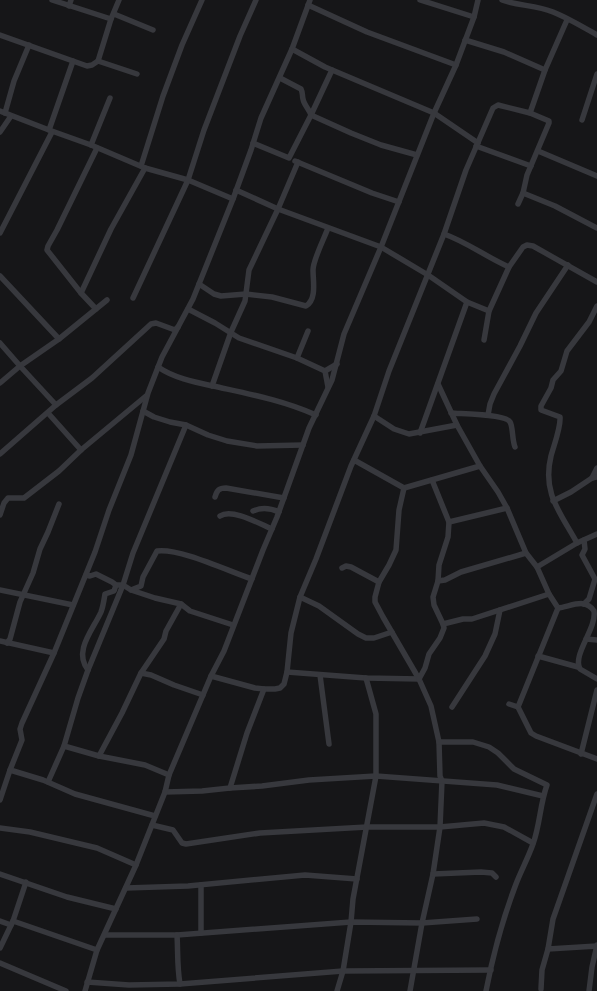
<svg xmlns="http://www.w3.org/2000/svg" width="597" height="991" font-family="Barlow,sans-serif">
<rect width="100%" height="100%" fill="#161618"/>
<g fill="none" stroke-linecap="round" stroke-linejoin="round">
<g stroke="#37383d" stroke-width="5.5">
<polyline points="52,0 111,19"/>
<polyline points="420,0 474,17"/>
<path d="M502,0c16,6 34,5 51,12 15,6 30,15 44,23"/>
<polyline points="308,5 367,32 456,65"/>
<polyline points="69,6 71,0"/>
<polyline points="114,14 153,30"/>
<polyline points="0,35 87,66 92,65 98,61 137,74"/>
<polyline points="465,40 504,52 545,70"/>
<polyline points="292,49 325,67 434,113 478,143"/>
<polyline points="98,61 111,19 119,0"/>
<polyline points="332,70 311,115 351,133 381,145 417,155"/>
<polyline points="0,111 49,130 91,145 145,168 188,180 233,199"/>
<polyline points="5,113 14,81 29,45"/>
<polyline points="530,113 545,70 567,20"/>
<polyline points="582,120 597,74"/>
<polyline points="49,130 73,61"/>
<polyline points="0,132 11,116"/>
<path d="M253,143l36,15 22,-43c-2,-6 -7,-10 -8,-16 -1,-4 0,-6 -2,-10l-21,-11"/>
<polyline points="91,145 110,98"/>
<polyline points="476,146 531,166"/>
<polyline points="538,151 597,176"/>
<polyline points="295,161 372,193 399,202"/>
<polyline points="141,166 163,96 182,45 202,0"/>
<polyline points="236,190 278,209 381,247 428,275 467,302 489,311"/>
<polyline points="523,193 555,206 597,228"/>
<polyline points="0,233 52,132"/>
<path d="M444,234c23,8 42,23 65,33"/>
<polyline points="0,276 59,339"/>
<path d="M199,284l15,10 7,2 25,-2 26,3 34,9c11,-7 7,-25 7,-36 0,-10 11,-31 15,-42"/>
<polyline points="81,293 111,229 145,168"/>
<polyline points="133,298 188,180 204,130 240,36 256,0"/>
<polyline points="96,309 81,293 47,250 48,246 57,230 97,148"/>
<polyline points="188,309 215,323 239,338 297,358 325,371 328,387"/>
<polyline points="484,340 489,311 509,267 523,247 527,245 533,246 597,282"/>
<polyline points="0,343 20,366 59,339 107,300"/>
<polyline points="297,358 308,331"/>
<path d="M158,367c16,11 36,15 55,19 36,8 69,14 103,29"/>
<polyline points="325,371 337,364"/>
<polyline points="0,383 20,366 56,405"/>
<polyline points="438,384 457,425 480,466 498,492 507,508 526,553 537,567 549,594 558,608"/>
<polyline points="212,386 231,332 245,301 249,270 278,209 298,162"/>
<polyline points="143,411 154,417 170,422 186,425 208,435 227,441 257,446 303,445"/>
<polyline points="48,413 81,450"/>
<path d="M451,413c10,1 55,1 59,9 3,4 2,18 5,25"/>
<polyline points="488,415 490,404 494,394 520,346 536,313 568,265"/>
<polyline points="374,416 394,429 409,434 457,425"/>
<polyline points="420,433 467,302"/>
<polyline points="0,454 56,405 92,378 151,324 156,323 175,330 178,327"/>
<polyline points="354,460 404,488 480,466"/>
<polyline points="592,478 597,468"/>
<polyline points="404,488 399,510 396,550 389,565 379,582 375,597 375,602 383,617 419,679 431,706 439,742 440,776 442,781 440,827 433,874 422,923 410,991"/>
<path d="M215,497c2,-7 4,-9 11,-9l58,10"/>
<polyline points="553,501 571,492 592,478 597,477"/>
<path d="M253,511c9,-4 17,-3 26,1"/>
<polyline points="0,515 4,503 8,498 24,498 59,471 81,450 146,396"/>
<path d="M220,516c12,-8 40,8 52,13"/>
<polyline points="449,522 507,508"/>
<polyline points="584,540 585,549 582,555 595,579 589,599 584,604"/>
<path d="M577,543c-17,-31 -35,-50 -26,-87 3,-11 10,-29 9,-39l-19,-7v-4l10,-18 2,-8 8,-9 6,-20 22,-29 8,-16"/>
<polyline points="537,567 577,543 597,534"/>
<polyline points="342,568 346,566 351,567 379,582"/>
<polyline points="86,575 90,576 96,574 112,582 116,585 123,585 131,590 155,598 181,604 190,611 233,625"/>
<polyline points="438,581 445,580 461,572 526,553"/>
<polyline points="0,590 73,605"/>
<path d="M131,590l10,-4 2,-9 14,-26c23,-3 71,20 95,28"/>
<polyline points="300,597 319,606 358,634 366,638 374,638 392,632"/>
<polyline points="558,608 518,707 531,733 536,736 597,759"/>
<path d="M558,608c12,-1 27,-11 36,3 3,17 -22,44 -14,58l17,10"/>
<polyline points="443,624 463,619 472,619 549,594"/>
<polyline points="586,639 597,640"/>
<polyline points="0,641 54,653"/>
<polyline points="7,643 10,639 20,602 33,573 40,549 48,532 59,504"/>
<polyline points="538,656 578,667"/>
<path d="M88,670c-15,-19 5,-40 13,-58 2,-5 3,-12 4,-18l9,-3 2,-6"/>
<polyline points="287,672 366,678 419,679"/>
<polyline points="141,673 151,675 174,685 203,695"/>
<polyline points="320,675 329,744"/>
<polyline points="211,676 255,688 264,689 275,689 280,688 284,684 287,672 291,633 300,597 316,559 351,466 374,416 389,371 444,234 466,170 493,108 498,105 530,113 549,121 549,123 527,175 523,193 518,204"/>
<polyline points="419,679 425,668 429,654 440,638 444,628 443,624 434,605 433,597 438,581 439,565 448,537 449,522 432,480"/>
<polyline points="509,704 518,707"/>
<polyline points="452,707 485,656 495,634 500,610"/>
<path d="M439,742h34l16,5 9,6 16,16 33,16c-7,19 -7,40 -14,59 -5,14 -12,27 -17,40 -13,34 -23,71 -30,107"/>
<polyline points="64,746 99,756 145,765 169,775"/>
<polyline points="581,754 597,690"/>
<polyline points="99,756 122,713 141,673 164,639 166,631 181,604"/>
<polyline points="10,770 43,780 75,794 155,816"/>
<polyline points="48,782 64,746 78,698 88,670 123,585 133,553 186,425"/>
<polyline points="230,788 247,733 264,689"/>
<polyline points="165,792 202,791 230,788 262,786 309,780 376,776 497,785 543,796"/>
<polyline points="0,800 10,770 22,740 20,729 22,723 54,653 95,552 109,510 131,455 148,393 162,357 193,299 233,199 251,150 261,118 292,49 310,0"/>
<polyline points="152,825 173,830 182,843 186,844 260,833 367,827 440,827 484,823 504,827 533,843"/>
<polyline points="0,828 30,832 97,848 136,865"/>
<polyline points="0,874 67,897 116,909"/>
<polyline points="433,874 481,872 492,873 496,877"/>
<polyline points="201,885 201,933"/>
<polyline points="126,888 188,886 305,875 357,879"/>
<polyline points="0,921 11,925"/>
<polyline points="13,921 97,950"/>
<polyline points="105,935 177,935 351,922 422,923 477,919"/>
<path d="M177,935c1,16 0,32 3,49"/>
<polyline points="0,948 13,921 26,882"/>
<polyline points="548,949 597,946"/>
<polyline points="0,963 66,991"/>
<polyline points="87,982 129,985 180,984 343,971 491,970"/>
<polyline points="541,989 542,970 548,949 553,919 597,794"/>
<polyline points="85,991 97,950 136,865 165,792 169,775 211,676 224,651 263,550 277,517 309,428 332,380 344,334 381,247 434,113 456,65 474,17 478,0"/>
<polyline points="337,991 343,971 351,922 353,899 376,776 376,714 366,678"/>
<polyline points="589,991 592,967 597,945"/>
</g>
</g>
</svg>
